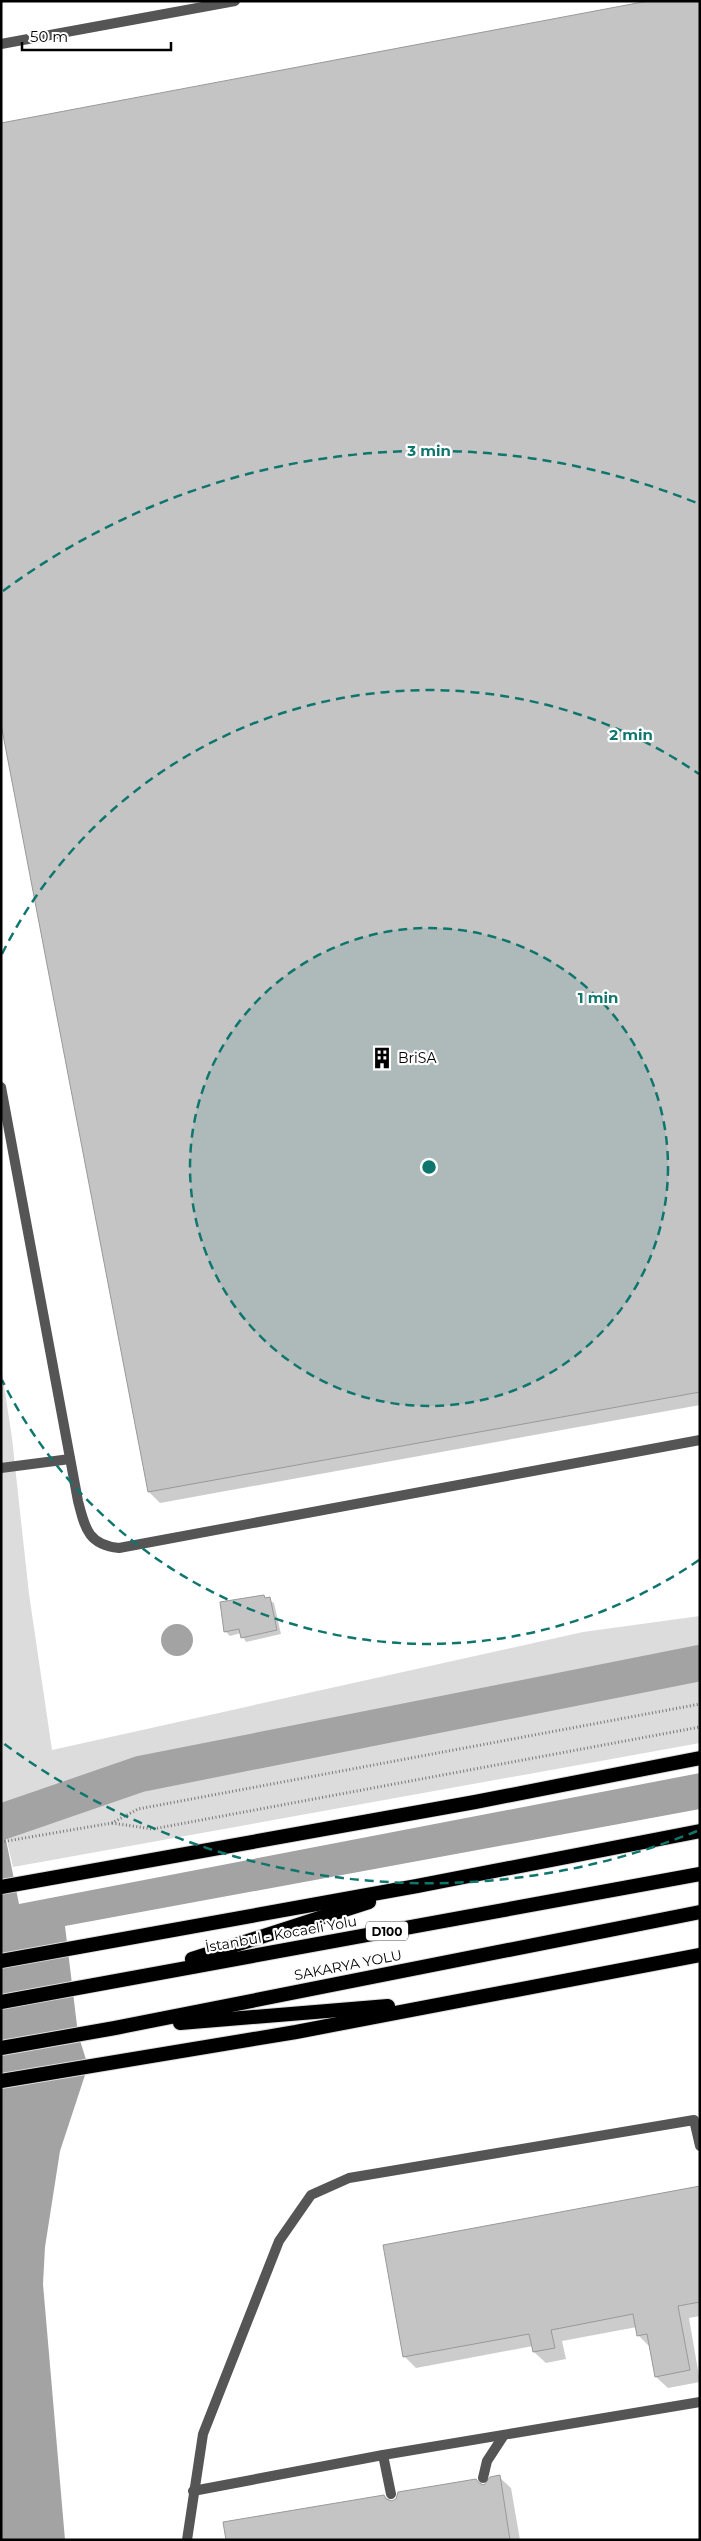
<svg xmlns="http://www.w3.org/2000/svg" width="701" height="2541" font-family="Montserrat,sans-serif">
<rect width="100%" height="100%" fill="#fff"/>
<polygon fill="#dcdcdc" points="1,1365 12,1438 29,1594 52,1750 583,1632 700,1616 700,1743 13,1867 1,1815"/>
<g fill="#a3a3a3">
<circle cx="177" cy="1640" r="16"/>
<polygon points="700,1773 700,1809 65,1926 78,2034 88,2066 60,2151 45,2247 43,2284 65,2540 1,2540 1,1815 19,1904"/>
</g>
<g fill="#0003">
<polygon points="700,1 700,1405 160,1503 149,1492"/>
<polygon points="264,1597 274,1603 281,1634 246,1642 241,1633 230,1636 225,1631"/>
<polygon points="700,2189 700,2316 689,2318 700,2382 668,2388 656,2377 650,2347 638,2335 637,2327 562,2341 566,2359 546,2363 534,2352 533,2346 416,2368 404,2356"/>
<polygon points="499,2477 511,2488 520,2540 227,2540 384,2496 392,2502 480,2485 485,2486"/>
</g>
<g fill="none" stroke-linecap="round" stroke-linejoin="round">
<polyline stroke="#a3a3a3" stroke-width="36" points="1,1822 140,1774 700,1663"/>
</g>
<g fill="#c4c4c4" stroke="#999">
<polygon points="648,1 700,1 700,1392 148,1492 1,724 1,123"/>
<polygon points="264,1595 265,1598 270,1597 277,1630 241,1638 239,1629 224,1632 220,1602"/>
<polygon points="700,2186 700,2302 678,2306 690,2370 655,2377 647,2334 637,2336 633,2314 551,2330 555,2348 533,2352 529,2334 403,2357 383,2245"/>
<polygon points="500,2475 510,2540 226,2540 223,2522 384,2495 386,2499 392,2501 396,2499 398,2492 476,2479 479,2483 484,2485 490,2477"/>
</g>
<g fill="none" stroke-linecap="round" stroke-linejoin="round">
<g stroke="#dbdbdb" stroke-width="16">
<g id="trunk">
<polyline points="1,1887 475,1802 700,1758"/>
<polyline points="192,1959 369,1902"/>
<polyline points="1,1961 417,1886 700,1831"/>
<polyline points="1,2002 700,1874"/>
<polyline points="180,2023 388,2006"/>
<polyline points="1,2048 115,2028 700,1912"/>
<polyline points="1,2081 296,2032 700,1955"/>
</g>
</g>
<g stroke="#777" stroke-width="3" stroke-dasharray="1 2.5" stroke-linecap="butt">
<polyline points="112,1823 153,1829 700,1727"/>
<polyline points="1,1842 112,1823 138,1809 700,1704"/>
</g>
<g stroke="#555" stroke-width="10">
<polyline points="1,44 235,1"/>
<path d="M1,1087l77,414c7,27 10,44 41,47l581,-108"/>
<polyline points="1,1468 70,1459"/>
<polyline points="383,2455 700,2402"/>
<polyline points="483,2478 487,2461 504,2435"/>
<polyline points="193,2491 383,2455 391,2494"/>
<polyline points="187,2540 203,2434 279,2241 311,2195 349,2178 694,2120 700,2146"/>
</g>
<use href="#trunk" stroke="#000" stroke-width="14"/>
</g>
<circle cx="429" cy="1167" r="239" fill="#0f766e" fill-opacity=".12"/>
<g fill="none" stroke="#0f766e" stroke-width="2.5" stroke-dasharray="9 6">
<circle cx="429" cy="1167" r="239"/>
<path d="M699 1560A477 477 0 0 1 2 1380M2 954A477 477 0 0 1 699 774"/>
<path d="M697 1831A716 716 0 0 1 3 1743M3 591A716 716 0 0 1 697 503"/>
</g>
<defs>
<g id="building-bare" transform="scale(1.725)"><path d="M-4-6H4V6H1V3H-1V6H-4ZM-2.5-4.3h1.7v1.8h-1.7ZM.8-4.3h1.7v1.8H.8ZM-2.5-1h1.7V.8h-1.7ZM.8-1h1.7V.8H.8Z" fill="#000" stroke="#fff" stroke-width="2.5" paint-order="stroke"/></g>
</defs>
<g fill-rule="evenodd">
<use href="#building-bare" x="382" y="1058"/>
</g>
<g text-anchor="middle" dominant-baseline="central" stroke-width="4.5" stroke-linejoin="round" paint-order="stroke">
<rect fill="#fff" stroke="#4c4c4c" stroke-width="1" x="366" y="1921.5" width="42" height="19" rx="4"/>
<g font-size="12" font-weight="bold" fill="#000">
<text x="387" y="1931">D100</text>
</g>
<g font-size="14" fill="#000" stroke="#fff" text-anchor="start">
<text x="398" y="1058">BriSA</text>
</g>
<g font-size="14" fill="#000" stroke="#fff">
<text transform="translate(281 1934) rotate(-10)">İstanbul - Kocaeli Yolu</text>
<text transform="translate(348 1965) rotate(-11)">SAKARYA YOLU</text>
</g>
</g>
<circle cx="429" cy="1167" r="8" fill="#0f766e" stroke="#fff" stroke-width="2.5"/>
<g font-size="15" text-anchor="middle" font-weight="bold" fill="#0f766e" stroke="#fff" stroke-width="4.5" stroke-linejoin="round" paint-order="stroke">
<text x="429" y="456">3 min</text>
<text x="631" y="740">2 min</text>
<text x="598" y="1003">1 min</text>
</g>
<rect width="701" height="2541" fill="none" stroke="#000000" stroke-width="5"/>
<path d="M22 42v8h149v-8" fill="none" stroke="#000000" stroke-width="2.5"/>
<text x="30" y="42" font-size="15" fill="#000000" stroke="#ffffff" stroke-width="4" paint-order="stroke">50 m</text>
</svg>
